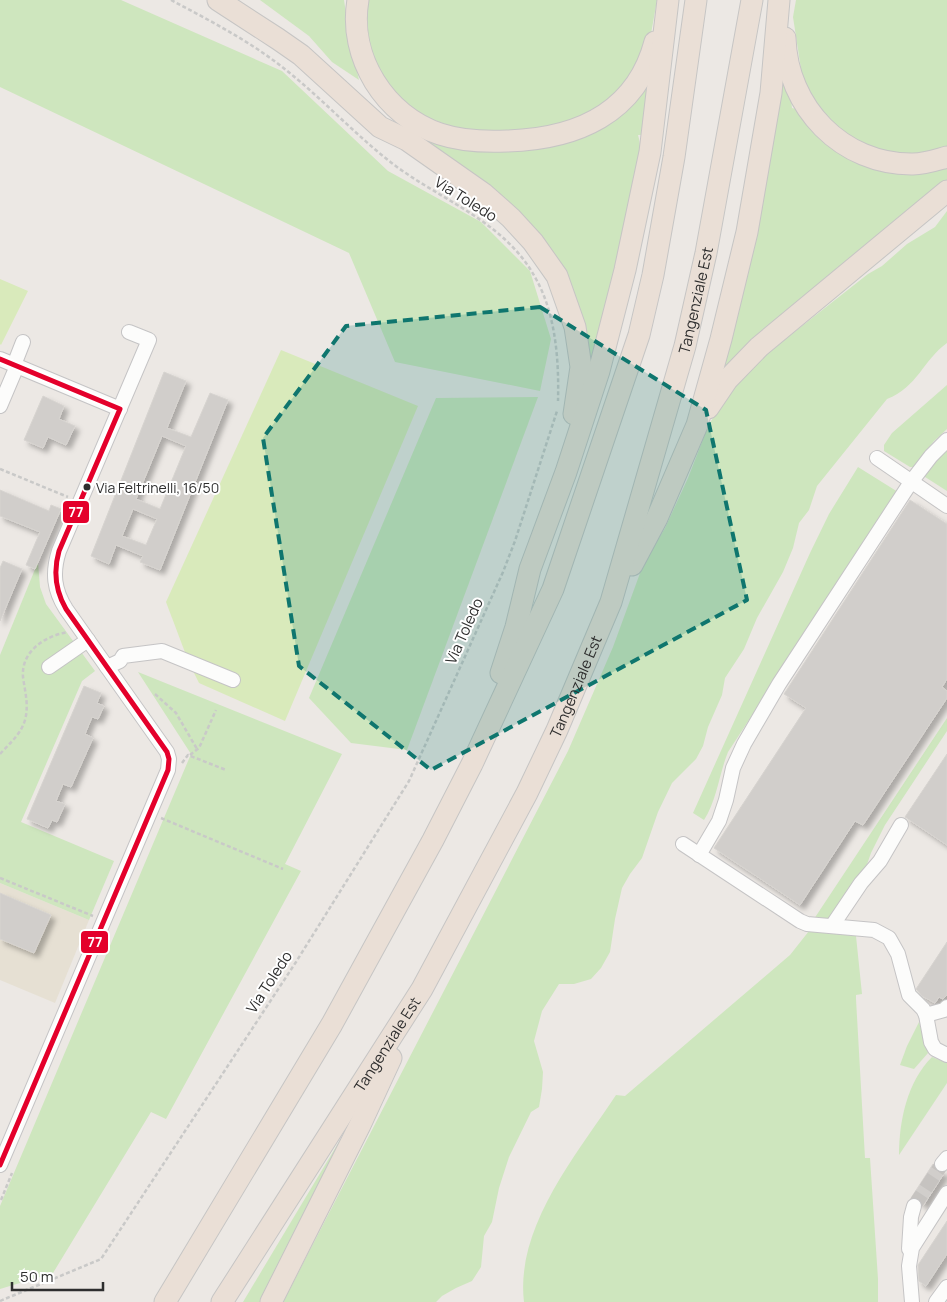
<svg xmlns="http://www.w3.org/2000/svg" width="947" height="1302" font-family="Manrope,sans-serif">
<defs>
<filter id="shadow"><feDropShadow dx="4.5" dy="4.5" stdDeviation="2.5" flood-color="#0004"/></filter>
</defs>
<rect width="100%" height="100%" fill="#ece8e4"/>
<polygon fill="#e6e0d3" points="0,883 89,920 55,1003 0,980"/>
<g fill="#cee6be">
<polygon points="0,0 121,0 282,71 388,171 481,222 530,271 551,339 540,391 395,362 349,253 0,87"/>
<polygon points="260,0 344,0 350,40 359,80 332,62 309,36"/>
<polygon points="365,0 657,0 649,45 633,77 590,118 505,136 453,127 418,114 399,102 365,47"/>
<polygon points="796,0 947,0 947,150 900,156 843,139 805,95 793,17"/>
<polygon points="780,62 790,90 792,108 800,110 820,135 947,165 947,181 722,374"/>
<path d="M653,65l-9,70h-6c6,19 -3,43 -7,63 -13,65 -29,130 -48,193l-22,-116 -156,-145 155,13z"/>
<path d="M947,211v132c-23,16 -30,45 -60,56l-70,87 -8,24 -10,13 -6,25 -10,24 -26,46 -13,31 -19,29 -3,17 -14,32 -5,19 -7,13 -24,24 -14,29 -16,46 -12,16 -8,14 -7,31 -5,33 -9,16 -10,11 -17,5h-15l-17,27 -8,30 9,31 -1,17 -3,18 -8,5 -22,45 -10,31 -7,34 -8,14 -3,31 -9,14 -16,7 -14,8 -6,6h-153l285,-551 45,-104 30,-82 22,-37 23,-50 21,-54 36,-53 123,-97 14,-8 25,-22 28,-17z"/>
<polygon points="947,385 947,429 934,441 913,467 910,467 884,451 884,445 892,433"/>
<polygon points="538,397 407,750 351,743 309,698 436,398"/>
<polygon points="947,448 947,491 922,475"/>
<path d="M858,467l40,25 -170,260c-9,22 -11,48 -24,68l-11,-7 117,-260 19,-39z"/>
<polygon points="38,562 40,587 46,604 95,671 82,681 21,822 114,861 89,920 0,883 0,655"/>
<polygon points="138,672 342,754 285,864 301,871 166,1119 151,1112 53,1273 0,1289 0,1206 191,754"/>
<polygon points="947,718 947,731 885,825 871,853 865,870 832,920 814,919"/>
<path d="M809,931l47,5 6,58 -6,1v4l9,159h5l8,121v23h-354c-9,-75 53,-148 92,-207l9,1 165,-141z"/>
<polygon points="919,1022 928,1053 914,1069 900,1065 907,1046"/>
<path d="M932,1057l15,6v20l-48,72c0,-34 8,-73 33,-98z"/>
<polygon points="340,1140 343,1142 263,1302 243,1302"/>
</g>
<g fill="#d9eabb">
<polygon points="0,279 28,291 1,345 0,344"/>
<polygon points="281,350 418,406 285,721 199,683 189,663 166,602"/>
</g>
<g fill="#d1cecb" stroke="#d7d4d0" fill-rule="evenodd" filter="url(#shadow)">
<path d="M164,372l22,9 -19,47 24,9 19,-44 18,7 -68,170 -20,-8 3,-6 -27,-11 -7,19 -18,-8zM162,436l24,10 -26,63 -24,-10zM133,509l24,10 -11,26 -24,-9z"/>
<polygon points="43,396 64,406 59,419 75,426 66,445 48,437 43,448 24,440"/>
<polygon points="0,490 49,511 51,505 61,509 35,569 26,565 40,532 0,516"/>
<polygon points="910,500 947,524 947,679 942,687 947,691 947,698 863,825 855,821 800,905 714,848 806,708 784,694"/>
<polygon points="3,561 22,569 0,621 0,568"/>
<polygon points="84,686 101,693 97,703 104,706 98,719 92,717 85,734 93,738 71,787 63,784 56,801 65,804 57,822 52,820 48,828 27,819"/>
<polygon points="947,754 947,845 905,817"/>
<polygon points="0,893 51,915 34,953 0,939"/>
<polygon points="947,942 947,995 943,999 939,997 935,1003 922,996 916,989"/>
<polygon points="933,1164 937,1171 945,1172 923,1206 920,1200 911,1198"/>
<polygon points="947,1221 947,1254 926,1286 919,1281 918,1265"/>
</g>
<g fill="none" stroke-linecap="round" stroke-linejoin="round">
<polyline stroke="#c6c3c0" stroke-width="14" stroke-dasharray="14 7" stroke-linecap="butt" points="914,1206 942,1164"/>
<g stroke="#c5c4c5" stroke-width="16">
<g id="minor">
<polyline points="0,359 120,409"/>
<polyline points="14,365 23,342"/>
<polyline points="0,406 17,366"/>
<polyline points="877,458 947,506"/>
<polyline points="49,667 88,640"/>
<polyline points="107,667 120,661 123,656 162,651 233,680"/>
<polyline points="683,844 800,921 807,924 874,930 889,938 898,954 909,995 923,1009 926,1015 931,1042 935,1049 947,1055"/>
<polyline points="699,855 719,821 726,800 733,768 744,744 779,684 911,482 931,456 947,440"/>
<polyline points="832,926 861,883 880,861 901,825"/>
<polyline points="926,1015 944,1010 947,1007"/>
<polyline points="942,1164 947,1158"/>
<path d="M0,1165l168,-395 1,-11 -2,-7 -101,-143c-12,-19 -14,-36 -7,-58l90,-211 -20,-8"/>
<polyline points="909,1249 911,1217 914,1206"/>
<polyline points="912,1302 909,1266 912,1248 947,1193"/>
<polyline points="936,1302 947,1287"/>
</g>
</g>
<g stroke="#c6c5c4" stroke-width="23">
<g id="highway">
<polyline points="218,0 278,39 301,55 380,127 407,140 484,194 511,218 533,242 557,276 575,327 581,367 574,414"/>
<path d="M358,0c-10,57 27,116 82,134 21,7 45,8 67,7 69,-2 129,-27 148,-99"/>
<path d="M785,38c2,69 57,127 128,126 12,0 23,-4 34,-7"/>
<polyline points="708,408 727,380 759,347 947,191"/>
<polyline points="632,565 657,518 697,425 721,339 747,232 771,93 779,0"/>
<polyline points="501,673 516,627 530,569 566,472 599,371 625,270 650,152 668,0"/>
<polyline points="165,1302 332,1024 433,840 472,764 553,589 639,335 653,275 674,157 696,0"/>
<path id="s1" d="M222,1302l200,-313 105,-196 30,-63 54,-128 74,-256 21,-93 46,-253"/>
<polyline points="271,1302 360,1125 391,1058"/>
</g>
</g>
<g stroke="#c9c9c8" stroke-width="2.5" stroke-dasharray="4 2.5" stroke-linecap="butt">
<path d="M171,0c32,17 65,34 95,55 46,32 83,75 127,109 49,37 113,58 143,115 20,36 23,82 22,122"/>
<polyline points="0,469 68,497"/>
<polyline points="155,694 176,713 197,749"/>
<path d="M0,754c10,-11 21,-20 25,-34 4,-15 0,-28 -2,-43 -2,-26 22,-41 45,-45"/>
<polyline points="190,755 199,748 216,710"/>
<polyline points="182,763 188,755 226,770"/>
<polyline points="161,818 283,869"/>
<polyline points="0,878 93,916"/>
<polyline points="1,1200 12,1173"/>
<polyline points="0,1301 101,1259 296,962 409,781 503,572 515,541 557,411"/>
</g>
<use href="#minor" stroke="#fcfcfb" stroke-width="14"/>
<use href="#highway" stroke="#eadfd6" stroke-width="21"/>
<g stroke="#fff" stroke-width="9">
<path id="bus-1" d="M0,359l120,50 -61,142c-6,21 -4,39 7,58l101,143 2,7 -1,11 -168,395"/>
</g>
<use href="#bus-1" stroke="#e4002b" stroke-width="5"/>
</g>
<path fill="#0f766e" fill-opacity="0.2" stroke="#0f766e" stroke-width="4" stroke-dasharray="10 6" stroke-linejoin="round" d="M540,307l166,103 41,190 -316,170 -132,-104 -36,-228 83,-112z"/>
<circle fill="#2e2e2e" stroke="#fff" stroke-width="2" cx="87" cy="487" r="4.5"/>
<g text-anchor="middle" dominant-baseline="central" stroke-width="4" stroke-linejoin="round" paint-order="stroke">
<g font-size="14" fill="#2e2e2e" stroke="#fff" text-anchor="start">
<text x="96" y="487">Via Feltrinelli, 16/50</text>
</g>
<g font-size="15" fill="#2e2e2e" stroke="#fff">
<text transform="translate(466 199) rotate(32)">Via Toledo</text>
<text stroke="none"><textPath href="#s1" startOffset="1116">Tangenziale Est</textPath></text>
<text transform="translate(464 631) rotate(-66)">Via Toledo</text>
<text stroke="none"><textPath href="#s1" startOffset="711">Tangenziale Est</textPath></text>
<text transform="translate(269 982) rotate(-57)">Via Toledo</text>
<text stroke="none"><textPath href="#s1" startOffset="306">Tangenziale Est</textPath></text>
</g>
</g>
<g stroke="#fff" stroke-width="2">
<rect x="62" y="500" width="28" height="24" rx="5" fill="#e4002b"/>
<rect x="80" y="930" width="29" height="24" rx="5" fill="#e4002b"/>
</g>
<g font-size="14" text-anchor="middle" font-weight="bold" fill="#fff">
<text x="76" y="517">77</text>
<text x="95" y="947">77</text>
</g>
<path d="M12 1282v8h91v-8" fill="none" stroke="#2e2e2e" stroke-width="2.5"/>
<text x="20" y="1282" font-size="15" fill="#2e2e2e" stroke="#ffffff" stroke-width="4" paint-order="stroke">50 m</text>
</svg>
